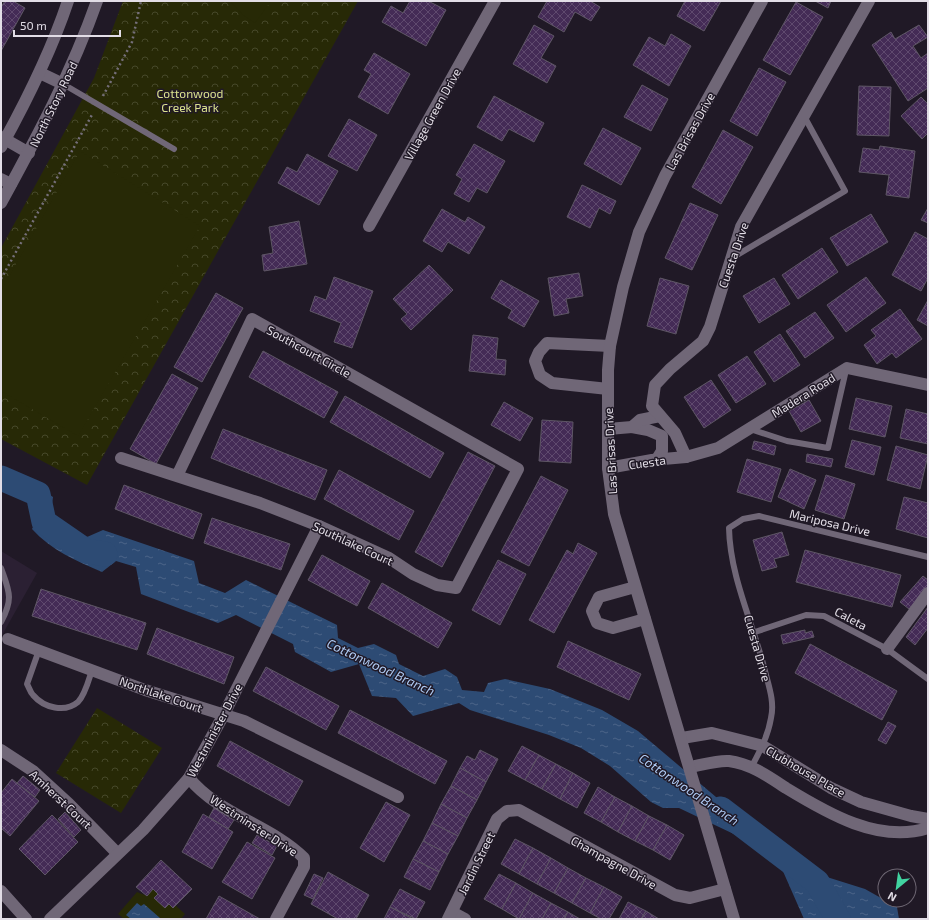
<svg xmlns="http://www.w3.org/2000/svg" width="929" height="920" font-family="'Exo 2',sans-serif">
<defs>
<pattern id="park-crowns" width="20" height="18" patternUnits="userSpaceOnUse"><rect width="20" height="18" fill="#272906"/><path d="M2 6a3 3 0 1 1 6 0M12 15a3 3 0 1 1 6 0" fill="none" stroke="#46482a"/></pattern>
<pattern id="water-ripples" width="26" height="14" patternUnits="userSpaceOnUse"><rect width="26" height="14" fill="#2d4b74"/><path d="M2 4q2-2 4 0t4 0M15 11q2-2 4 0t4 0" fill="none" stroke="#4b6488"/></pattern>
<pattern id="building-cross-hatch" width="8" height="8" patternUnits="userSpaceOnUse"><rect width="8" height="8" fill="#442b56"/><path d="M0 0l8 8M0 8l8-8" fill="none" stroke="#5f496e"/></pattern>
</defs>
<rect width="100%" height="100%" fill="#201926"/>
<polygon fill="#2b2033" points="1,551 37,573 1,637"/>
<g fill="url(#park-crowns)">
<polygon points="123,1 358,1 87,485 1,439 1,248 94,78"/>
<polygon points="97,708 162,748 121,813 56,773"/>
</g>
<g fill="#272906">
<polygon points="230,1 271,1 255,23 243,15"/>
<polygon points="80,151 200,226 78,436 1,391 1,291"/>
<polygon points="153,889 158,894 154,898 165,908 169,904 173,908 175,905 185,914 181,919 124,919 118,914 137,892 147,896"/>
</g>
<g fill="url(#water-ripples)">
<path d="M1,466l52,31 -3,23 2,19 19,5 32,-14 91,31 5,22 26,10 21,-13 91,45 1,13 20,10 16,-4 22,11 3,9 24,12 22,-7 12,8 5,13 22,2 4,-9 17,-4 45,10 52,21 36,21 91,77 27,29 46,29 28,12 35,11 32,18 2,12h-95l-22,-50 -44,-33 -59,-28h-16l-12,-6 -41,-36 -29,-18 -32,-13 -79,-25 -11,-7 -46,13 -17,-18 -24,-2 -13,-32 -28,8 -36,-20 -2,-8 -57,-29 -18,8 -77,-29 -5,-27 -20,-6 -14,11c-26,-11 -51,-22 -70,-43l7,-14c-6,-20 -20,-23 -38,-32z"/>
<polygon points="137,903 141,906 144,904 160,918 131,919 126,915"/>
</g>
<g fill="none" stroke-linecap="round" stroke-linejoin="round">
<g stroke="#2d4b74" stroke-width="25">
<polyline points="1,478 38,494 44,522 86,551 105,554"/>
<polyline points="721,809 817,882 838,919"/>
</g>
</g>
<g fill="url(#building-cross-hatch)" stroke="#5e5665">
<polygon points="5,1 13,1 25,8 1,51 1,7"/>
<polygon points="410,1 428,1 446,10 426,46 382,22 391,6 403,13"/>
<polygon points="547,1 590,1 600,7 591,21 575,12 564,32 538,17"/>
<polygon points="685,1 721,1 704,31 677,16"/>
<polygon points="815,1 831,1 828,8"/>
<polygon points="796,2 823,17 790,75 763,60"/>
<polygon points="534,25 554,36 541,58 556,66 547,83 513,64"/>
<polygon points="919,25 928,37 913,46 921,58 928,53 928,88 908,101 872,45 891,32 895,39"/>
<polygon points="671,34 691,46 669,86 633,65 649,37 665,46"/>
<polygon points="374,53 410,74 388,114 358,97 371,74 364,70"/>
<polygon points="759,68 786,82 757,136 730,121"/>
<polygon points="642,85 668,99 651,131 624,117"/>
<polygon points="859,86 891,87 889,136 857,135"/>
<polygon points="494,96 544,123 534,142 509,129 502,141 477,127"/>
<polygon points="921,97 928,104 928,133 922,139 901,116"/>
<polygon points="349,119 377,135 357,171 328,156"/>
<polygon points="603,128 641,148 621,185 584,164"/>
<polygon points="723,130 753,147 721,204 692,187"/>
<polygon points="474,144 505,161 487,193 477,188 469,202 454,194 462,179 456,175"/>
<polygon points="880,146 915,151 909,198 886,195 889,175 859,172 863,148 879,150"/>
<polygon points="307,154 338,171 319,205 278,183 287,167 297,172"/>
<polygon points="582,185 616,201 610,214 599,208 590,228 567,217"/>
<polygon points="690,203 718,215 692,270 665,258"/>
<polygon points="928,208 928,223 921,220"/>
<polygon points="442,209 465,222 468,217 485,227 469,254 448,242 442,252 423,241"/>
<polygon points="871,214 888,242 847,266 830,238"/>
<polygon points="299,221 307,264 264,271 262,255 273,253 269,227"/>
<polygon points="915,232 928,239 928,278 921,291 892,275"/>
<polygon points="822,248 838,272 798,299 782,275"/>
<polygon points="429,265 453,290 411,330 401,319 407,314 393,299"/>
<polygon points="579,273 583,296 566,299 569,313 554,316 548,278"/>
<polygon points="334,277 373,291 352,348 334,342 341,323 310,311 315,296 326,300"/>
<polygon points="866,277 886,303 846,332 827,305"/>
<polygon points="660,278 689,286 676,334 647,326"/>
<polygon points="774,278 790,304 759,323 743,296"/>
<polygon points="501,280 539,301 524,327 508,318 512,310 491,298"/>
<polygon points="216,293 243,308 202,382 174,367"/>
<polygon points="928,300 928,326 917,320"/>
<polygon points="900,309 922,339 896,358 892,353 877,364 864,345 876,336 871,330"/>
<polygon points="815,312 834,338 805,358 786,331"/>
<polygon points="780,334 800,365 774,382 754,352"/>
<polygon points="473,335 498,338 496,359 506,360 505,375 469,371"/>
<polygon points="263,351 338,392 324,418 249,377"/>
<polygon points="747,356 766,384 736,403 718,375"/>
<polygon points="172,374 198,388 156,464 130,449"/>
<polygon points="711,380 731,410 704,428 684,397"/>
<polygon points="345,396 444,453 430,478 330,422"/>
<polygon points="856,398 892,406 885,437 849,429"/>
<polygon points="809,400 821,421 801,432 789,411"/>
<polygon points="504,402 533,418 520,441 491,425"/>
<polygon points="906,409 928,414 928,444 900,438"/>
<polygon points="542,420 573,422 571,463 539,461"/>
<polygon points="223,429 327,470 315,500 211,458"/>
<polygon points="852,440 881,447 874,475 845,467"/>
<polygon points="754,441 776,446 774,455 752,449"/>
<polygon points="896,446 928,455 920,489 887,480"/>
<polygon points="468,452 495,466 442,567 415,552"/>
<polygon points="807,454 833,459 831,467 806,462"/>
<polygon points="747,459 781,469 771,502 737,492"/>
<polygon points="790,469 816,480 804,509 778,497"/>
<polygon points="339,470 414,511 399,540 324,499"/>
<polygon points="826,475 855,484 844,519 815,510"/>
<polygon points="541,476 568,490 529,566 501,552"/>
<polygon points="124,485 202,514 193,539 115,509"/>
<polygon points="904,497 928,503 928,538 896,529"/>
<polygon points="212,518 290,544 281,570 204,543"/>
<polygon points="782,532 789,555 774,559 777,567 762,571 753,540"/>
<polygon points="578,543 597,553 554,633 529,620 567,550 573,554"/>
<polygon points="805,550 901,575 892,607 796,582"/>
<polygon points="322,555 370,581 357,606 308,580"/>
<polygon points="498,560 526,574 500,625 472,610"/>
<polygon points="923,576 928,580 928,587 909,609 900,602"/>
<polygon points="382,583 452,623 438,648 368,608"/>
<polygon points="41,589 146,623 137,650 32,616"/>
<polygon points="928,607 928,628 915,645 906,637"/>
<polygon points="157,628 234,657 224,684 147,654"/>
<polygon points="805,630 805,633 812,631 814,637 783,644 781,635"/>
<polygon points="568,641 641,674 629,700 557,667"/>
<polygon points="810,644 897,691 882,720 795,673"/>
<polygon points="266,667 339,706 326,730 253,691"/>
<polygon points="350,710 447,761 435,784 338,733"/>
<polygon points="888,722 896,726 886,744 878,740"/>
<polygon points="230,741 303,781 289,806 217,766"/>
<polygon points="522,746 539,755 525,780 508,771"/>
<polygon points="480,750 498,759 486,782 460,768 467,756 475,760"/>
<polygon points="539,755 556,764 542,789 525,780"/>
<polygon points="556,764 573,773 560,799 542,789"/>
<polygon points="460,768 486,782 477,800 451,786"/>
<polygon points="573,773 590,783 577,808 560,799"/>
<polygon points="23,776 40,790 35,797 17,783"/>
<polygon points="12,779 39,801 10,836 1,828 1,793"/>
<polygon points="451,786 477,800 467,818 441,804"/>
<polygon points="598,787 615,797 601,822 584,813"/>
<polygon points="615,797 632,806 618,832 601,822"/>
<polygon points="386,802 410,815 384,862 360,848"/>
<polygon points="441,804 467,818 458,836 432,823"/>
<polygon points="632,806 649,816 635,841 618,832"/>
<polygon points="214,808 234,820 228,829 209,817"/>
<polygon points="65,812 81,830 74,837 58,819"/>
<polygon points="203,814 233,832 212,869 182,852"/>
<polygon points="52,815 78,842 45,875 19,849"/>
<polygon points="649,816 667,825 653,850 635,841"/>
<polygon points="432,823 458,836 448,854 423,841"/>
<polygon points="667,825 684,835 670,860 653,850"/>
<polygon points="257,835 277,846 272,855 252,843"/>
<polygon points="515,839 533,848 519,874 501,864"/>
<polygon points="423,841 448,854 439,872 413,859"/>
<polygon points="247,842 275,858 252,899 222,882"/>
<polygon points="533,848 551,858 537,884 519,874"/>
<polygon points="551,858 568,868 554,893 537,884"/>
<polygon points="413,859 439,872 430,890 404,877"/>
<polygon points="161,860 192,889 173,908 169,904 165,908 154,898 158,894 153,889 147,896 136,887"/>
<polygon points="568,868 586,878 572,903 554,893"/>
<polygon points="328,872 369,895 356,919 338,919 311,904"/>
<polygon points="314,874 323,878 313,899 304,895"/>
<polygon points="499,874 516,883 502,909 484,899"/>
<polygon points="586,878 604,887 590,913 572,903"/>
<polygon points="516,883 533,893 519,919 502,909"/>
<polygon points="604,887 622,897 609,919 601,919 590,913"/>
<polygon points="400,889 425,902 416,919 390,907"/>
<polygon points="533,893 551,903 542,919 519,919"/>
<polygon points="219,896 260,919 206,919"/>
<polygon points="628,902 646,911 641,919 619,919"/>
<polygon points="551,903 568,912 564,919 542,919"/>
<polygon points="390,907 413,919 384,919"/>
<polygon points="646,911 659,919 641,919"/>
<polygon points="568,912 580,919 564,919"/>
</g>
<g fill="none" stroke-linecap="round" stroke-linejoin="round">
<g stroke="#756f7a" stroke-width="2.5" stroke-dasharray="2 3" stroke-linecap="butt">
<polyline points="103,96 132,42 141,1"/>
<polyline points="1,279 93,113"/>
</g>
<g stroke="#706777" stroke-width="6">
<polyline points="63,84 174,149"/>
<polyline points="732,258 845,191 804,116"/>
<polyline points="750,429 787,441 828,448 846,370"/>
<path d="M1,568c8,23 13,30 0,54"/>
<polyline points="755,632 806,615 824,616 887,649 928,679"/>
<path d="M39,650l-12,34c2,3 3,8 6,11 11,13 32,18 45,7 7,-7 11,-23 14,-32"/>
<path d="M752,766c8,-15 16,-30 19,-48 4,-17 -3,-34 -7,-51 -12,-46 -34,-91 -35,-139l14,-9 16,-3 169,41"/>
</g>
<g stroke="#706777" stroke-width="12">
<polyline points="1,137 29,153"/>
<polyline points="1,179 11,184"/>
<polyline points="369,226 495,1"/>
<polyline points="608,389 552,383 540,375 535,361 539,352 547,343 610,346"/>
<polyline points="632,427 648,430 662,436 662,451 657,459"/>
<polyline points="608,429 632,427 640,420 660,416"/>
<polyline points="686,457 675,433 652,406 655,385 670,369 703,341 710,327 741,227 869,1"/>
<polyline points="121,458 260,503 319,526 389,558 413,574 437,585 456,588 518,469 252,319 177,476"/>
<polyline points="608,468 652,460 686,457 718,448 847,368 928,385"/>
<polyline points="635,587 599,597 592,611 597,623 613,628 645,619"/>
<polyline points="8,639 145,690 244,721 398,797"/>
<polyline points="887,649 928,593"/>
<polyline points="682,738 712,733 763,746 831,788 861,802 911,816 928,819"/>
<polyline points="1,750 33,771 69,804 117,853"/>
<path d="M690,767c12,-2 27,-7 39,-6 22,3 39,15 57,27 41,25 93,56 142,40"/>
<path d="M189,778c30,37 82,47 115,80v9l-28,52"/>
<polyline points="452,912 465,919"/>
<polyline points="50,919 143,830 189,778 223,716 319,526"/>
<polyline points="448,919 497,819 507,811 519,810 675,895 690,898 725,889"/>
</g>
<g stroke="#706777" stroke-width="12">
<polyline points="40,73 63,84"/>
<path d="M1,147c26,-47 50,-95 67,-146"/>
<path d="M1,203c36,-66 71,-131 96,-202"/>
<polyline points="1,891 26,919"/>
<polyline points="734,919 614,514 608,468 608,370 610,346 623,287 639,232 665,176 762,1"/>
</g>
</g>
<g text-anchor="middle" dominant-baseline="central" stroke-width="3" stroke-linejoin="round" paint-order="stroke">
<g font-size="12" fill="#dbe28d" stroke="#201926">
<text x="190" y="93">Cottonwood<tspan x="190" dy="14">Creek Park</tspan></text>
</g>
<g font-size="12" fill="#e2dde6" stroke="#201926">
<text transform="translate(53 104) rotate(-64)">North Story Road</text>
<text transform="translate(432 114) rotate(-61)">Village Green Drive</text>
<text transform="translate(690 131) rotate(-61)">Las Brisas Drive</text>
<text transform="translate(733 255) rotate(-71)">Cuesta Drive</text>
<text transform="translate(309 351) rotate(29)">Southcourt Circle</text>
<text transform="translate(803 395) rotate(-32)">Madera Road</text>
<text transform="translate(610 451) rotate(-93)">Las Brisas Drive</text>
<text transform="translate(647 462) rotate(-8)">Cuesta</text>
<text transform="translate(830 522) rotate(13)">Mariposa Drive</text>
<text transform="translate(353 543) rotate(25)">Southlake Court</text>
<text transform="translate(851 618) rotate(28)">Caleta</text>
<text transform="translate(758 648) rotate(74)">Cuesta Drive</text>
<text transform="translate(161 694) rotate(19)">Northlake Court</text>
<text transform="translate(214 730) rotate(-62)">Westminister Drive</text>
<text transform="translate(806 771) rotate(30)">Clubhouse Place</text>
<text transform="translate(61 799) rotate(43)">Amherst Court</text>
<text transform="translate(254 825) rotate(33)">Westminster Drive</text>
<text transform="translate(614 862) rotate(29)">Champagne Drive</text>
<text transform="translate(476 863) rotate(-64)">Jardin Street</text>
</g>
<g font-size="13" font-style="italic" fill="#aecaf3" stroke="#201926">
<text transform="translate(381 667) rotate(25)">Cottonwood Branch</text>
<text transform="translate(689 789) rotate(34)">Cottonwood Branch</text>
</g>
</g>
<rect width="929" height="920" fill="none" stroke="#e2dde6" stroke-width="4"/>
<g transform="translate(897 888) rotate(209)"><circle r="19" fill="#201926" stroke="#6e6773"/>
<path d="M0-3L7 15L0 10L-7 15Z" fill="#41d4a1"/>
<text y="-6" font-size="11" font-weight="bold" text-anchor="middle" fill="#e2dde6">N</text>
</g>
<path d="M14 30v6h106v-6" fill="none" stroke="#e2dde6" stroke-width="2"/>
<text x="20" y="30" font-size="12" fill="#e2dde6" stroke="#201926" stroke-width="3" paint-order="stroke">50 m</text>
</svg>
